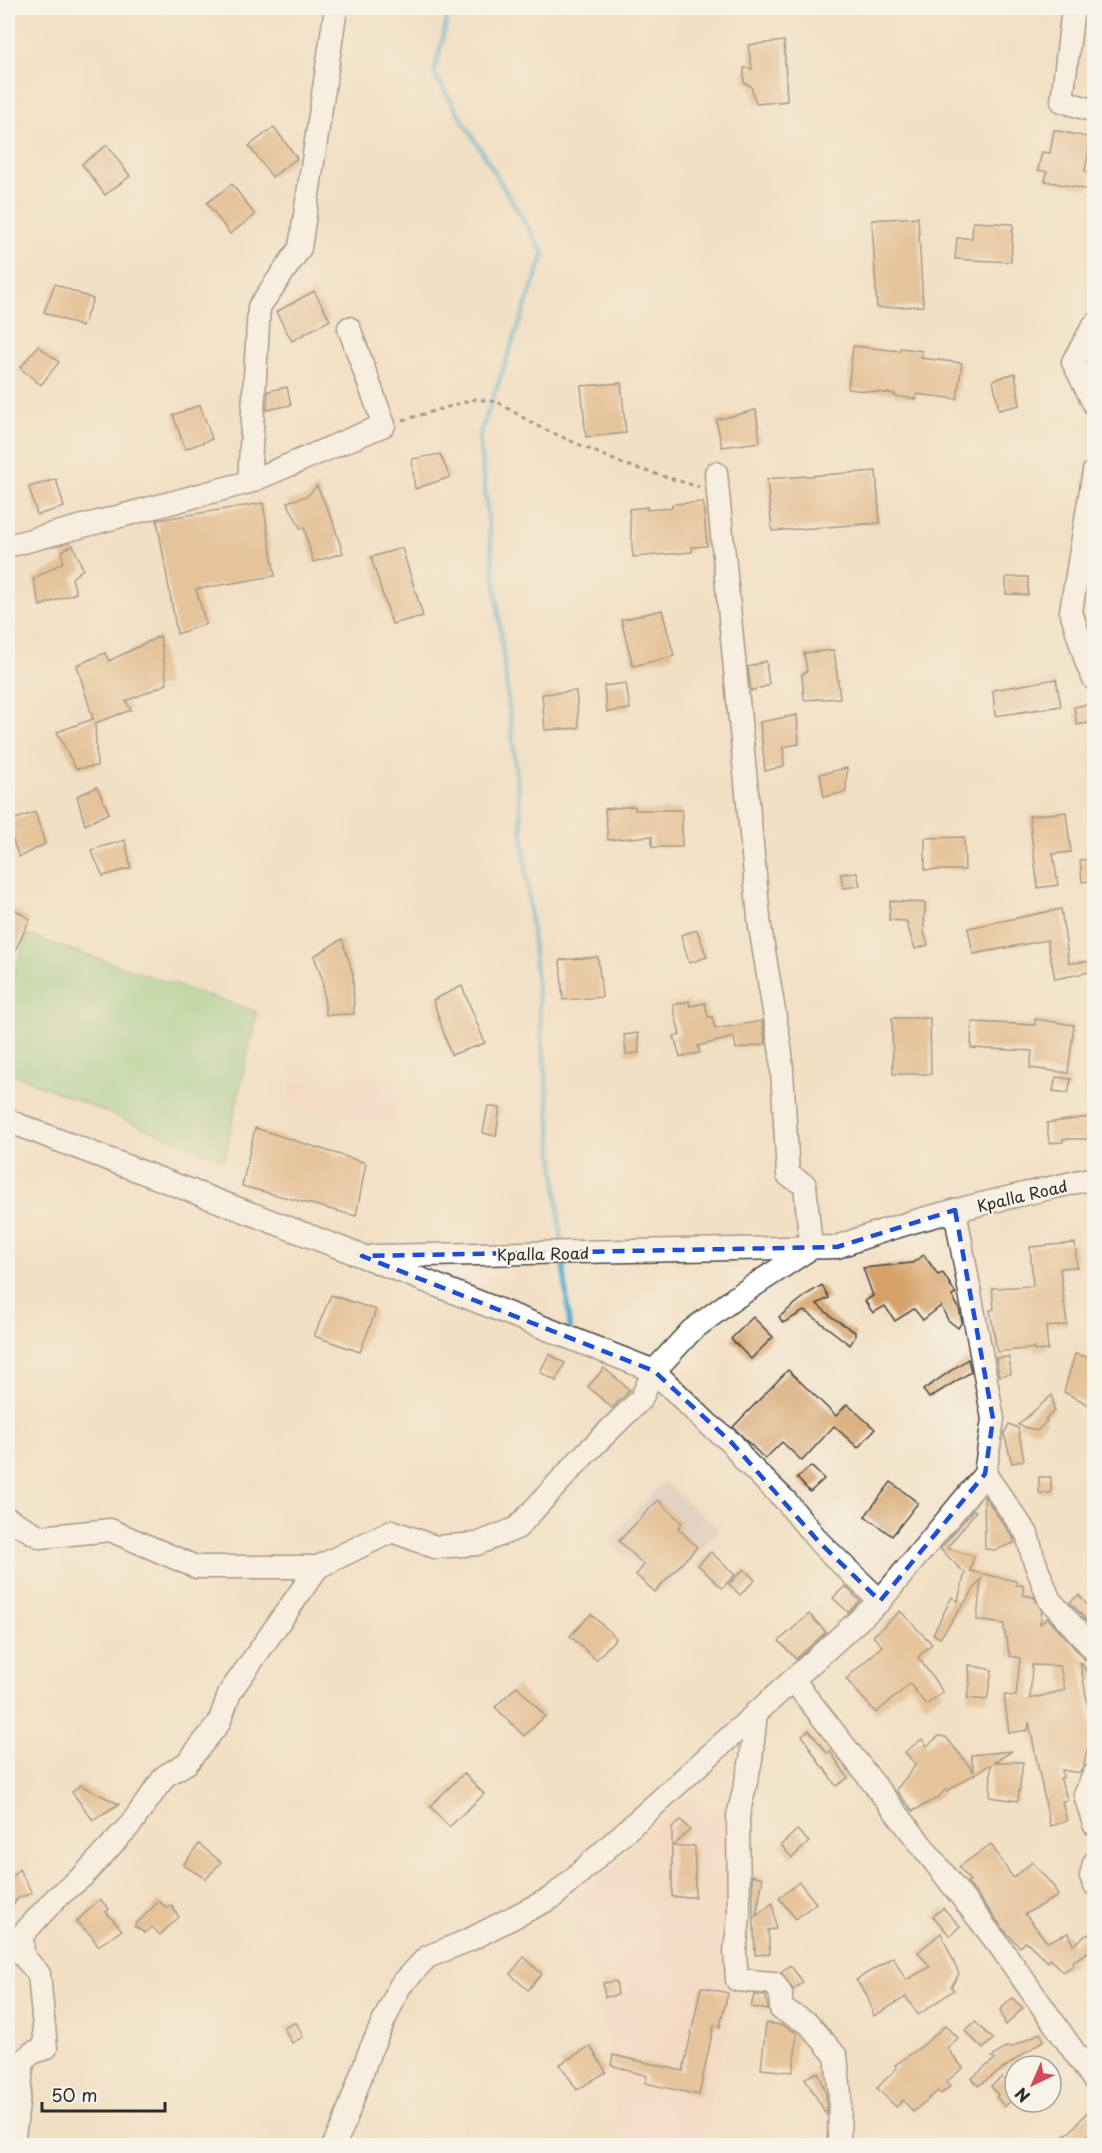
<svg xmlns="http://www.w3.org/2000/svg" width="1102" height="2153" font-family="'Playpen Sans',sans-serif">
<rect width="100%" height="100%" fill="#f7f3e8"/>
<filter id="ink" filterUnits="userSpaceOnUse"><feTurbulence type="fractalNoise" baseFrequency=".0167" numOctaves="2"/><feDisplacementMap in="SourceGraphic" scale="12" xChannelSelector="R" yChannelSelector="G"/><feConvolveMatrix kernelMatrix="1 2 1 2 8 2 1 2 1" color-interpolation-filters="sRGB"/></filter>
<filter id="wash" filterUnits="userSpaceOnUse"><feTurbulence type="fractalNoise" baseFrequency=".008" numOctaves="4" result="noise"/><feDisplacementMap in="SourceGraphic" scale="24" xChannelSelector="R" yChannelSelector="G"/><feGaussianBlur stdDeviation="1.35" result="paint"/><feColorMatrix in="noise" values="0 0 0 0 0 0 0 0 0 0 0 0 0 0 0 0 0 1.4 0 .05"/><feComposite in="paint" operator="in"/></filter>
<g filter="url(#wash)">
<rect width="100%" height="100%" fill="#f2e0c5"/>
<g fill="#f6d2c4">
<polygon points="346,1077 398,1080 395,1124 347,1121 347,1111 288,1107 290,1080 345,1083"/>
<polygon points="690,1794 732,1823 734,2003 700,2145 666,2145 614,2130 615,2078 593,1975 567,1909"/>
</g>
<polygon fill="#d1bfbe" points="664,1481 719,1530 663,1591 609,1541"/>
<polygon fill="#8bcd85" stroke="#5b7c58" stroke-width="1.5" points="27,935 257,1012 224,1160 8,1072 8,990"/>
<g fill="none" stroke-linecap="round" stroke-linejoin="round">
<g stroke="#4eaccd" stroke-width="5">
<polyline points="450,8 434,73 544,254 479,437 520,807 562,1246"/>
<polyline points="563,1258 570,1332"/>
</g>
</g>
<g id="blocks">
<g fill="#d6a168" fill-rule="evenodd">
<polygon points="784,41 787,101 756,104 751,86 744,83 744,68 752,69 748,45"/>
<polygon points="274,127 297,158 272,177 249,146"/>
<polygon points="1054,130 1091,138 1085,171 1092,173 1089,190 1045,181 1047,172 1038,170 1042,152 1050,153"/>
<polygon points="107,145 130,176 105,195 82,164"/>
<polygon points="232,184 255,215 230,234 207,203"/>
<polygon points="918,217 923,306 877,308 872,220"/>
<polygon points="973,222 1013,224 1011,262 955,259 957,238 972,238"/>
<polygon points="55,284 93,299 82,327 44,312"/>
<polygon points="314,291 330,320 292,341 276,312"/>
<polygon points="38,346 59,362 41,385 20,368"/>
<polygon points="853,346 900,351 900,348 922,351 921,358 962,363 957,399 917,394 916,399 894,396 895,394 848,389"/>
<polygon points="1015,373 1020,405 999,410 993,380"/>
<polygon points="621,383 626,433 586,437 581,386"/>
<polygon points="287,387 291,405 267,410 268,391"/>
<polygon points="200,405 212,439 185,449 173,415"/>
<polygon points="756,410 760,442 722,447 716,420"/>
<polygon points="440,454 450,477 415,489 412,459"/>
<polygon points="876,471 880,523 772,531 767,479"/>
<polygon points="56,479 64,507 37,515 29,487"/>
<polygon points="317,486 332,519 343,553 313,562 304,527 301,529 287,502 307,496"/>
<polygon points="703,502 707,546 692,547 692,552 633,557 629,509 647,507 647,510 672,508 672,504"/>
<polygon points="263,503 275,576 196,589 206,624 177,634 157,520"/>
<polygon points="73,545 83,569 72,578 76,593 40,606 33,579 63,562 62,551"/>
<polygon points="402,548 423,616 392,624 371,557"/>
<polygon points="1006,577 1028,577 1028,595 1006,594"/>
<polygon points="662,610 674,656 633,666 621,620"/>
<polygon points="160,636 167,684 126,701 131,710 95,723 97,766 76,769 57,732 93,719 77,665 105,653 109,661"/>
<polygon points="834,650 840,698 804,700 802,674 807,671 804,653"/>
<polygon points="766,661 769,685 751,691 748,667"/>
<polygon points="1056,679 1061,706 995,716 993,690"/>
<polygon points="626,683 630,709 607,712 604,686"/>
<polygon points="576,691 579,728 545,730 542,694"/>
<polygon points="1095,703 1095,722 1077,725 1074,707"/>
<polygon points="797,715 799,744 783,747 784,766 765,771 760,722"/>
<polygon points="847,768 846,792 824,797 820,774"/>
<polygon points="97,787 109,813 85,825 77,796"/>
<polygon points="635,806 635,810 682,810 682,847 652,847 652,836 608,840 605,809"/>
<polygon points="35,812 45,844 19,857 8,828 8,822"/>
<polygon points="1066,812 1071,852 1053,854 1058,885 1038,888 1029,816"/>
<polygon points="964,837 965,870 925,870 925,838"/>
<polygon points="125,840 131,868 103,876 91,850"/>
<polygon points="1095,859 1095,880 1082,882 1080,860"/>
<polygon points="857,872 860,886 843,888 841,874"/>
<polygon points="890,901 925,903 924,932 928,945 915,949 906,921 889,920"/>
<polygon points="8,905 30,919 8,966"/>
<polygon points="1061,909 1069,963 1095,961 1095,971 1055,979 1047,940 973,954 968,928"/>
<polygon points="697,930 707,957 689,963 681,935"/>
<polygon points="342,939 353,974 354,1014 326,1015 322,978 314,956"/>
<polygon points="598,957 602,997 563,1000 560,960"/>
<polygon points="462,986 485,1043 451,1055 433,1000"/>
<polygon points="689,1001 690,1006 705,1003 708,1017 712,1017 715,1029 762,1021 766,1044 736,1049 734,1037 698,1046 700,1053 680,1057 674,1036 680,1035 673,1005"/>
<polygon points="892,1018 930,1018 931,1074 893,1074"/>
<polygon points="1035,1019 1074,1025 1068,1073 1030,1068 1032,1051 971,1048 972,1022 1035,1025"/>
<polygon points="638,1033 639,1053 626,1054 624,1035"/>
<polygon points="1056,1077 1071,1079 1068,1093 1053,1091"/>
<polygon points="488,1106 500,1108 496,1136 483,1133"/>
<polygon points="1095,1116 1095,1139 1063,1139 1063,1142 1049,1143 1047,1123"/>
<polygon points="255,1128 366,1163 356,1216 242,1186"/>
<polygon points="1075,1243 1077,1267 1060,1268 1067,1325 1046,1327 1048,1350 1034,1351 1034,1348 997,1352 990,1310 994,1309 992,1288 1033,1286 1030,1247"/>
<polygon points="924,1255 938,1275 943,1273 956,1294 952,1296 959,1308 962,1322 958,1328 948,1320 941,1306 923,1320 914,1309 895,1321 885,1306 873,1313 865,1301 873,1296 863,1268 912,1263"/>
<polygon points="822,1285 829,1298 817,1304 833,1318 855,1332 855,1337 850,1345 807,1312 804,1311 783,1323 779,1317 809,1293"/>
<polygon points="331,1295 376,1310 360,1352 314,1336"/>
<polygon points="753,1317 773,1337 751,1359 731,1339"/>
<polygon points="549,1354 565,1363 556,1381 540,1372"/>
<polygon points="1075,1354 1095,1359 1095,1408 1064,1392"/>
<polygon points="1009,1357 1011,1374 999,1376 996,1358"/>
<polygon points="968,1359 971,1372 929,1398 923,1390"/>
<polygon points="604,1368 630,1390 612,1408 588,1387"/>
<polygon points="788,1370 836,1416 847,1404 875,1429 858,1448 834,1426 802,1461 782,1442 765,1459 733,1427"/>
<polygon points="1052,1395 1054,1411 1045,1419 1047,1421 1037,1431 1018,1425"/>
<polygon points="1009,1424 1018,1428 1024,1460 1012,1463 1004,1434"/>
<polygon points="811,1466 824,1479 810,1492 797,1478"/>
<rect x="1039" y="1477" width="12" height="16"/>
<polygon points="891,1482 918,1503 892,1536 865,1516"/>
<polygon points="984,1496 1014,1539 1014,1543 996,1550 985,1549"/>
<polygon points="658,1500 682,1523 678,1528 697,1547 655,1592 636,1575 644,1565 619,1541"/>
<path d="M973,1510l3,1 -29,37 27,8 -4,15 46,10v4h7v10l11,2 8,14 -2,13 8,-6 36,41 11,4v20l-15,-22 15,87 -8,2 -3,15 -4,8 -18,-3 1,8h-3l8,22 -6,1 5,20 -17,5 -21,-104 -1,8 -19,3 -5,-38 12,1 4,-38 -10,-2 -6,-26v-6l-27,-4 4,-41 -41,59 -7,-4 19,-37 6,4 7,-28 -25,-24zM1032,1665l28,1 5,24 -35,9z"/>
<polygon points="711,1552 735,1575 722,1588 698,1565"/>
<polygon points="744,1569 755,1580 740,1595 729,1584"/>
<polygon points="845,1586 860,1601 848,1612 833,1598"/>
<polygon points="1079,1595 1095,1615 1095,1630 1070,1602"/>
<polygon points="900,1611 932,1644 918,1657 943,1692 926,1705 910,1684 876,1713 846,1679 882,1646 873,1636"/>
<polygon points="591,1614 616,1638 596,1660 570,1636"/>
<polygon points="809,1614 826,1632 796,1659 779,1641"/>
<polygon points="969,1665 992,1670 987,1700 967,1698 970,1683"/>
<polygon points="517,1686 545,1716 524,1736 495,1707"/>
<polygon points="809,1730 827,1753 830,1751 848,1778 836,1786 824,1768 823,1769 802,1735"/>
<polygon points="939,1736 946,1737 974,1772 971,1755 1012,1751 995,1762 1023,1762 1018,1801 990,1797 991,1764 947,1791 946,1789 938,1798 913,1811 896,1790 916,1765 905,1752 922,1739 927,1746"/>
<polygon points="464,1773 484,1794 449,1827 430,1806"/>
<polygon points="80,1785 119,1804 93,1820 72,1792"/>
<polygon points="681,1820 690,1830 673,1846 695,1846 695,1897 672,1897 672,1828"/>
<polygon points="797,1830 809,1842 792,1858 781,1845"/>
<polygon points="199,1844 221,1862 206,1879 183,1865"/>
<polygon points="991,1844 1013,1878 1032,1862 1054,1887 1058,1896 1025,1914 1047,1942 1068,1933 1073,1945 1088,1934 1095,1943 1095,1947 1072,1962 1074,1965 1063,1972 1050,1959 1048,1962 1028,1943 1025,1942 1020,1947 1005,1931 967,1882 970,1881 959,1867"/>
<polygon points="19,1869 32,1893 18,1898 8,1912 8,1881"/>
<polygon points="752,1875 763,1878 756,1916 773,1903 776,1929 768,1930 770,1954 755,1955"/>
<polygon points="799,1882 816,1903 796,1919 779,1898"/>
<polygon points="100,1899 109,1909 106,1912 122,1930 98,1946 91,1935 76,1922"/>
<polygon points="159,1901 167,1908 171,1905 179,1917 160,1935 152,1927 145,1933 134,1926"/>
<polygon points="943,1908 960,1926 950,1936 933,1916"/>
<polygon points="941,1933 959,1974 951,1987 954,1990 918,2015 906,1997 874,2016 867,1995 856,1980 893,1957 906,1980 930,1967 918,1952"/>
<polygon points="524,1957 542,1974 528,1990 510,1974"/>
<polygon points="790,1965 803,1982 793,1990 781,1972"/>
<polygon points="616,1981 618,1995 605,1997 603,1983"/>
<polygon points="701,1987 728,1993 720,2027 714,2025 699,2095 645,2083 647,2076 611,2065 613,2055 683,2071"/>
<polygon points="754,1995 766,1996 768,2010 751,2007"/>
<polygon points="1012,1998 1023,2008 1006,2025 1000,2010"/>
<polygon points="296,2022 303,2037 292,2043 284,2028"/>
<polygon points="975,2022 993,2039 983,2049 965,2031"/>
<polygon points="766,2023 782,2025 797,2033 793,2072 761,2069"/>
<polygon points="946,2025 958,2038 947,2048 963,2068 946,2082 950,2086 941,2094 938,2091 913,2112 903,2100 896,2107 877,2088 897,2068 895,2065 922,2046"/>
<polygon points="1040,2033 1044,2040 978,2086 972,2078 995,2059 992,2057 1008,2046 1010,2048"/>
<polygon points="590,2046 606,2072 577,2090 560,2064"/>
<polygon points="818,2072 826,2093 826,2114 805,2078"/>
<polygon points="1002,2077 1015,2092 1015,2096 1005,2107 996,2097 998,2095 991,2086"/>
<polygon points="1088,2111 1095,2122 1095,2130 1074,2145 1067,2145 1061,2138 1071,2131"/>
</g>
</g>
</g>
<g filter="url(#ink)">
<use href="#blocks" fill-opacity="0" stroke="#494642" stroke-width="1.5"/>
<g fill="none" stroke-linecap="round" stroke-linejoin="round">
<g stroke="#494642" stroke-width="25">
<g id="minor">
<polyline points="1073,8 1062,101 1094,111"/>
<polyline points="1094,325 1073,362 1094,404"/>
<polyline points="1094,471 1071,611 1087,664 1094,679"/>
<polyline points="249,482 384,425 349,328"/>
<polyline points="8,546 249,482 259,307 300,248 336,8"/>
<polyline points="8,1121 362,1256 654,1371 708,1424 732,1443 745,1461 786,1501 820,1543 880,1601"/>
<path d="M374,1256l463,-9c83,-32 171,-49 257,-69"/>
<polyline points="985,1474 1027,1534 1033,1557 1049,1599 1094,1650"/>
<polyline points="8,1519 41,1537 110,1530 196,1567 318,1567 230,1692 219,1723 187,1763 165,1776 131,1824 83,1876 56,1898 22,1935 23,1956 39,1974 46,2048 32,2053 23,2061 13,2146"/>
<polyline points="318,1567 392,1531 435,1547 477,1544 517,1528 583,1456 641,1399 654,1371 692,1330 735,1298 811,1248 805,1185 788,1175 781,1053 760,927 716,473"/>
<polyline points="794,1681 999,1945 1094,2080"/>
<polyline points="756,1712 751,1760 738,1816 739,1917 735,1952 737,1980 774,1983 781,1994 781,2009 808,2023 836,2056 840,2093 839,2146"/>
<polyline points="1094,1774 1085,1795 1094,1824"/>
<polyline points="1094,1863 1091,1876 1094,1884"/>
<polyline points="333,2146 343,2126 369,2053 400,1986 427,1957 469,1940 553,1897 880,1601 985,1474 993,1419 955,1210"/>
</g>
</g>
<polyline stroke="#494642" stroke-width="3" stroke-dasharray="4.5 4.5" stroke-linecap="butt" points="403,420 475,399 498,402 535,425 623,464 699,487"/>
<use href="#minor" stroke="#fff" stroke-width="22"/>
</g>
</g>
<path d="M0 0H1102V2153H0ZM955,1210l38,209 -8,55 -105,127 -60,-58 -88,-100 -78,-72 -292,-115 475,-9z" fill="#f2e0c5" fill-opacity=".55" fill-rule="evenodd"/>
<path fill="none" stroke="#1d4ed8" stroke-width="4.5" stroke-dasharray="12 8" stroke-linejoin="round" d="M955,1210l38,209 -8,55 -105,127 -60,-58 -88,-100 -78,-72 -292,-115 475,-9z"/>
<g text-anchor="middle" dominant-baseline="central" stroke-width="4.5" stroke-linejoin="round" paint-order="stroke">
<g font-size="16" fill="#2b2b2b" stroke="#f7f3e8">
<text transform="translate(1022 1195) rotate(-13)">Kpalla Road</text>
<text transform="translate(543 1253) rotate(-1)">Kpalla Road</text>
</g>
</g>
<rect width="1102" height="2153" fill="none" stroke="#f7f3e8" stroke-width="30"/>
<g transform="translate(1033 2084) rotate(224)"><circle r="28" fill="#f7f3e8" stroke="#a5a39c" stroke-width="1.5"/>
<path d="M0-4.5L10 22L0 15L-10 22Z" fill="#d1495b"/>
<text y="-9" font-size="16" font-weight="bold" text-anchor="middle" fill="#2b2b2b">N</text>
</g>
<path d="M42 2102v9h123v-9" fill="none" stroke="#2b2b2b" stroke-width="3"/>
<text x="51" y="2102" font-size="18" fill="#2b2b2b" stroke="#f7f3e8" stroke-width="4.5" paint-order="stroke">50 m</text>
</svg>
